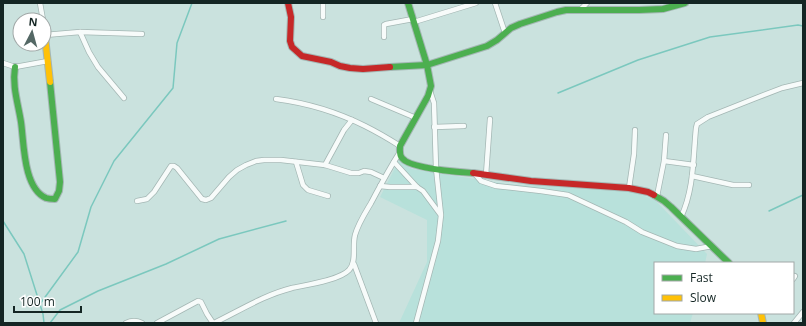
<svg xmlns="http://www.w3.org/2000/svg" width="806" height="326" font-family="'Open Sans',sans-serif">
<rect width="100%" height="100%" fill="#cae2de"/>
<polygon fill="#b8e1db" points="399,160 412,169 507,184 634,192 655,200 707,254 705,263 655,263 655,313 693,313 690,323 399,323 427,262 427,220 380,197"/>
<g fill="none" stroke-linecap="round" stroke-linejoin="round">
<g stroke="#7bc8be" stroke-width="1.5">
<polyline points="558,93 638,60 710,37 798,25 803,26"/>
<polyline points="769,211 803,195"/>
<polyline points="3,221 24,254 43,314 44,323"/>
<polyline points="40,304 78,252 91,207 114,161 173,88 177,43 192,3"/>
<polyline points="50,323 60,310 98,291 166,264 219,239 286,221"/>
</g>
<g stroke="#a4b7b4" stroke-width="6">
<g id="street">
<polyline points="40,3 43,20"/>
<polyline points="323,3 323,17"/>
<polyline points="495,3 505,33"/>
<polyline points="580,10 587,3"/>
<polyline points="414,22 476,3"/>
<polyline points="80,32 89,52 98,67 124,98"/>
<polyline points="45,35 80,32 142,34"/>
<polyline points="384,37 384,25 386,24 413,19"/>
<polyline points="3,63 15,67 48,61"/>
<path d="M276,99c31,4 61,13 89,27 12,6 24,13 35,20"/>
<polyline points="371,99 416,118"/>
<polyline points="434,127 464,126"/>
<polyline points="664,161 694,165"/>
<polyline points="296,162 303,185 308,190 328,196"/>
<polyline points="394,162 417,187 423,191 440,214"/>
<polyline points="325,165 344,130 352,120"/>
<polyline points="475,174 481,181 496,186 541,191 568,195 626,222 642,232 677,246 696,249 712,246"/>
<polyline points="486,175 490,119"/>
<polyline points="692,176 733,185 749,185"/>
<polyline points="380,186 390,187 417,187"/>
<polyline points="629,188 634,154 635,130"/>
<polyline points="657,196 664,161 666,135"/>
<polyline points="137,201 147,199 154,192 171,166 174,166 177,168 202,199 206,200 211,198 229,177 237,170 246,165 256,161 264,160 281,160 325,165 351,173 359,173 364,171 371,172 384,178"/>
<path d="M681,217c13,-27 12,-59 15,-89l1,-4 11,-7 48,-19 26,-10 21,-5"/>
<polyline points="354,264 376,323"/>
<polyline points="793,279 795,276"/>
<path d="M126,323c6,-3 10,-3 16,0"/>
<polyline points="157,323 198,301 201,302 207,314 213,323"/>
<path d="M214,323c25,-12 50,-28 78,-35 14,-3 48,-8 57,-18 8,-9 3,-23 6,-35 3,-11 10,-22 16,-32 9,-17 18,-34 29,-51"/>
<polyline points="416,323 438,241 441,215 436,168 434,103 430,91"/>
<polyline points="794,323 803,312"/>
</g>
</g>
<g stroke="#a4b7b4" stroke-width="8">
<g id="fast">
<path d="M408,3l19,62 4,21 -3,10 -28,50c0,4 -1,9 2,12 8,11 57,14 71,15"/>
<path d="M15,67c-3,19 3,36 6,55 3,20 2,66 25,76 3,1 6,1 9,1l4,-8 1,-9 -10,-100"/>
<polyline points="390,67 427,65 487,46 497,40 511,28 520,24 557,12 566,10 639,10 663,9 685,3"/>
<polyline points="654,195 664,201 671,207 729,263"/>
</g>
</g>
<g stroke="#a4b7b4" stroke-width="8">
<g id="slow">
<polyline points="44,28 50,82"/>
<polyline points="761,313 763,323"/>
</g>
</g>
<g stroke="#a4b7b4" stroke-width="8">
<g id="jam">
<polyline points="288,3 291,17 290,41 292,47 302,56 331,62 340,66 350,68 363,69 390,67"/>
<polyline points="473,173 531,181 629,188 648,192 654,195"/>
</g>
</g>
<use href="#street" stroke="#f7fbfa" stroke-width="4.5"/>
<use href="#fast" stroke="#4caf50" stroke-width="6"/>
<use href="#slow" stroke="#ffc107" stroke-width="6"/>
<use href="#jam" stroke="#c62828" stroke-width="6"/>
</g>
<rect width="806" height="326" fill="none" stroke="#142624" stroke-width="8"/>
<rect x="654" y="262" width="140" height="52" fill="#ffffff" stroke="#a1a8a7"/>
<rect x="662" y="275" width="20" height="6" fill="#4caf50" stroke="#a1a8a7"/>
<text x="690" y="282" font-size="12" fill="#142624">Fast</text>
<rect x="662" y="295" width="20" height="6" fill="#ffc107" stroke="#a1a8a7"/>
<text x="690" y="302" font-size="12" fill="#142624">Slow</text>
<g transform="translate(32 32) rotate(6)"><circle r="19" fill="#ffffff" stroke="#a1a8a7"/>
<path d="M0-3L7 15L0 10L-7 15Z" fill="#546865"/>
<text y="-6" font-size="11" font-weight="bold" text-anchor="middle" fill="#142624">N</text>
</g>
<path d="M14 306v6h67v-6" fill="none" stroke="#142624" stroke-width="2"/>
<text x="20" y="306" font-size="12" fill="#142624" stroke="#ffffff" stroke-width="3" paint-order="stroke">100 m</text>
</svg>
